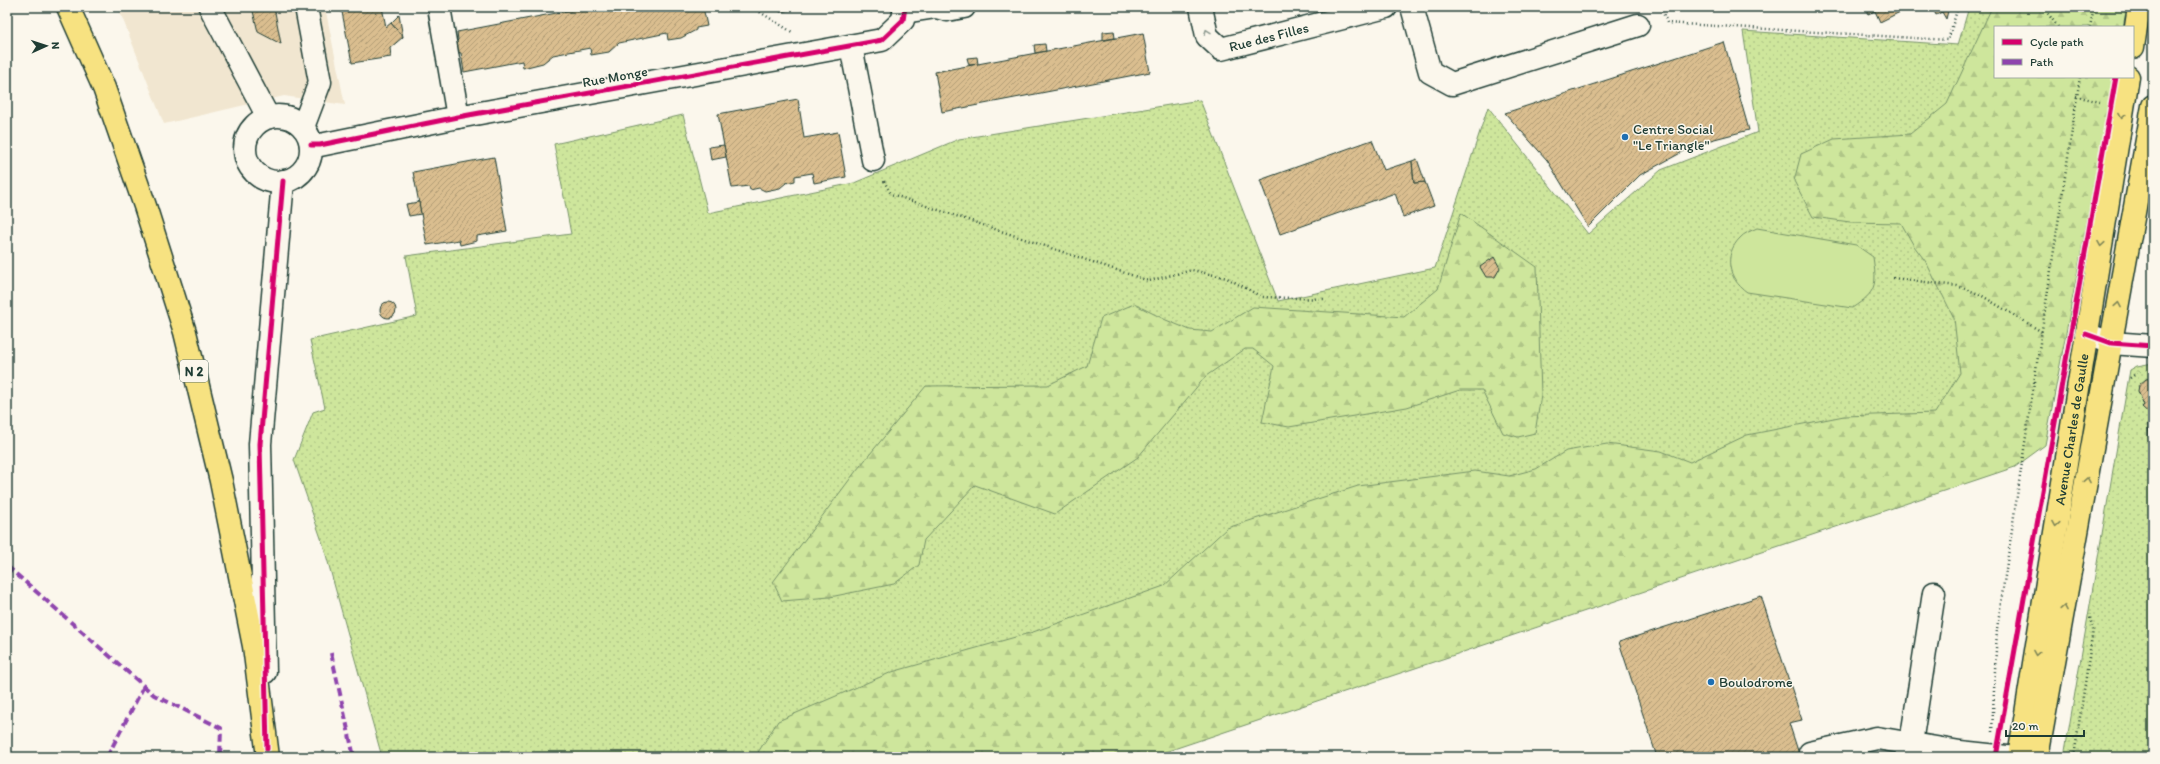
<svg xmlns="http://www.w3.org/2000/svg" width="2160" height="764" font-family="Itim,sans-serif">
<defs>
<pattern id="grass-dots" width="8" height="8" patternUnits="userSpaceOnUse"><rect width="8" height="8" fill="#cee69c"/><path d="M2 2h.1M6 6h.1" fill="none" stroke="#b0c687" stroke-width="1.8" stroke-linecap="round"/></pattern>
<pattern id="forest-firs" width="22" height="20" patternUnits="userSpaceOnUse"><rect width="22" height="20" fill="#cee69c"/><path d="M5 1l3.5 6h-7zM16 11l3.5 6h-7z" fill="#b0c687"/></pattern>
<pattern id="building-hatch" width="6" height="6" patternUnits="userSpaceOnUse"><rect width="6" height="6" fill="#dabe8f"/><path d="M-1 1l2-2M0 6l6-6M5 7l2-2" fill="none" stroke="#b09c76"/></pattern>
</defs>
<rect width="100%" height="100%" fill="#fbf7ec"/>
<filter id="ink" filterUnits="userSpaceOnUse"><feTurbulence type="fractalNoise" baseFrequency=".025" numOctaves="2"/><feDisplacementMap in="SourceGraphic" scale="8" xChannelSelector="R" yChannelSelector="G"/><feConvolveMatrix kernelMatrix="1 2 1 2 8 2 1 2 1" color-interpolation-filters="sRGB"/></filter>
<g filter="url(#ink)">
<polygon fill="#f1e6d0" points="118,7 325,7 345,105 284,96 164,124"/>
<g fill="url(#grass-dots)" stroke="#769268">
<polygon points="1969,7 2120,7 1995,27 1995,77 2036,449 1104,757 382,757 323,544 294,460 313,412 325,408 310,340 417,316 406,256 571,234 554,144 683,115 708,213 854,183 959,139 1200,100 1278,301 1435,268 1488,107 1588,234 1661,170 1758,132 1743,31 1958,45"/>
<polygon points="2153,363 2153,757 2064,757 2130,370 2137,366"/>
</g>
<g fill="url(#forest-firs)" stroke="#769268">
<polygon points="1992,7 2127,7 2123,27 1995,27 1995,77 2114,77 2045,445 2015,467 1150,757 755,757 778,721 892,672 1033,632 1164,586 1227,528 1358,486 1475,471 1509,476 1536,469 1566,451 1607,444 1661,451 1690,462 1747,435 1844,416 1935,413 1960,373 1954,318 1926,262 1914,246 1901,223 1850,222 1813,217 1794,181 1801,154 1834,139 1910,134 1947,104"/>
<polygon points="1461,213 1537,267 1541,395 1535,433 1518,437 1503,433 1482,390 1460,390 1407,407 1289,427 1262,422 1274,366 1253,349 1245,349 1206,376 1138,457 1055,514 975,485 924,540 919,565 894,584 830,597 782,601 773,582 856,471 926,386 1048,385 1087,366 1101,318 1134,304 1166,320 1190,330 1212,332 1253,307 1404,317 1438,289"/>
</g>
<path fill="#cee69c" stroke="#769268" d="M1757,228l99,17 17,12c4,28 4,35 -21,51l-105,-16c-19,-13 -24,-37 -7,-54 4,-5 11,-7 17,-10z"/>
<g fill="url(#building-hatch)" stroke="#1f3d34">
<polygon points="252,7 274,7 281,44 258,32"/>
<polygon points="341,7 382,7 386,27 391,23 403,37 390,48 391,57 352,63"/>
<polygon points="588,7 703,7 707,26 696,28 696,30 681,38 668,40 667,33 619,43 609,52 591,55 590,48 553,55 543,63 523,68 522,61 464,72 461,53 457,52 453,45 458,40 457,32"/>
<polygon points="779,7 805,7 780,12"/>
<polygon points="1864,7 1910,7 1880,22 1875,11 1868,14"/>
<polygon points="1932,7 1940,7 1942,12 1936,15"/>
<polygon points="1940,7 1949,7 1946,19 1942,12"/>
<polygon points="399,15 403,37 391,23"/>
<polygon points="1114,31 1115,38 1103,40 1103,32"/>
<polygon points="1143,33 1150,72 942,112 935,72"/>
<polygon points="1724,42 1749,130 1699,143 1640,175 1588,227 1547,160 1505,113"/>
<polygon points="1045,44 1046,51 1035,53 1034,45"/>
<polygon points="977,57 978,64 969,65 967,58"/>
<polygon points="798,99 804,138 838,132 846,177 814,183 812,173 795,176 795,181 786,183 780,188 765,191 759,188 750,190 749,186 732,188 718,114"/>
<polygon points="1372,140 1384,170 1412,161 1414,183 1425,182 1434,206 1403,217 1395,193 1280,234 1260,180"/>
<polygon points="724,145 726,157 711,160 709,147"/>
<polygon points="494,157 507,231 477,236 477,241 460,245 459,240 427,245 413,172"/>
<polygon points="1417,159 1425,182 1414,183 1412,161"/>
<polygon points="419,202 421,214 409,216 406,204"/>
<polygon points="1494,257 1500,268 1495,277 1486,277 1480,267"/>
<circle cx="388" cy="310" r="8"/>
<polygon points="2153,378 2153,417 2142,407 2144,405 2138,391 2139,385 2146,379"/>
<polygon points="2153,420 2153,442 2149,438 2148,425"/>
<polygon points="1761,596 1802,720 1789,723 1800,757 1657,757 1619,642"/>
</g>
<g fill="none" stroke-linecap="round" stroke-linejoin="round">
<g stroke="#1f3d34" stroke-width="25">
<g id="minor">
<polyline points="210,7 268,117"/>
<polyline points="439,7 458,117"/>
<path id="s1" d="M1201,7l6,29 14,13 165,-42"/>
<polyline points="1412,7 1430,72 1452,84 1638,25"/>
<polyline points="904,12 936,7 947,10 964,7"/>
<polyline points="851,46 873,160"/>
<circle cx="278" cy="149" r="33"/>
<polyline points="303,127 320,82 306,7"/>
<polyline points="311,145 320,145 458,117 882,40 903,20 905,7"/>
<polyline points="2086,334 2111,343 2153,346"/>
<polyline points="265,672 260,444 283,181"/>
<polyline points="1810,753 1877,738 1960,752 2007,757"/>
<polyline points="1906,757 1911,743 1934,593"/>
</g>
</g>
<g stroke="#1f3d34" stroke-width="25">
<g id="major">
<polyline points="68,7 104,88 145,206 185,332 221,481 254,646 268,757"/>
<polyline points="2133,47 2139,7"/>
<path id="s2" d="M2019,757l109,-680"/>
<polyline points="2037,757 2153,106"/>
</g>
</g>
<g stroke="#1f3d34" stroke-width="2.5" stroke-dasharray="1 3" stroke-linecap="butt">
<polyline points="754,7 755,9 792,32"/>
<polyline points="1661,7 1667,23 1948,40 1958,7"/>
<polyline points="2043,7 2058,27"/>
<polyline points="2090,27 2094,7"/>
<polyline points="2076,96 2100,102"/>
<polyline points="884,181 891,194 1149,281 1192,270 1227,278 1262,297 1324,299"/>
<polyline points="1893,278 1957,286 1979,294 2042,332"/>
<polyline points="2130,378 2140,371"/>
<polyline points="1992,732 1997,629 2080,77"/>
<polyline points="2074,757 2093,630 2089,613"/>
</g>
<use href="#minor" stroke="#fbf7ec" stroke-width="22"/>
<use href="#major" stroke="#f7e281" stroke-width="22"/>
<g stroke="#8e44ad" stroke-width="4" stroke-dasharray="8 4" stroke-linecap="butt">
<polyline points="7,566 154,695 221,728 220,757"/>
<polyline points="331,653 354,757"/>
<polyline points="107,757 144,686"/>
</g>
<g stroke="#fbf7ec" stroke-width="8">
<g id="cycleway">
<polyline points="311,145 320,145 458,117 882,40 903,20 905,7"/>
<polyline points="2086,334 2111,343 2153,346"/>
<polyline points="267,749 260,444 283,181"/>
<polyline points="1996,757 2116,77"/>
</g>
</g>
<use href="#cycleway" stroke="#d6006c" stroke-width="5"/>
</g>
<defs><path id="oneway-chevron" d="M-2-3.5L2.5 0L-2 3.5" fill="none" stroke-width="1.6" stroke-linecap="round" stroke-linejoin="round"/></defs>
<use stroke="#8d9a90" href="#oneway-chevron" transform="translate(1207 32) rotate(-110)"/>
<g stroke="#808757">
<use href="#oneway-chevron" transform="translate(2122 116) rotate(99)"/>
<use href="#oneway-chevron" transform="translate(2101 244) rotate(99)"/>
<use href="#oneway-chevron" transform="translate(2118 305) rotate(-80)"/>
<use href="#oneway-chevron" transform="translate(2087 480) rotate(-80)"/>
<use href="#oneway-chevron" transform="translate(2056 524) rotate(99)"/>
<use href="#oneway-chevron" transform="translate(2064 608) rotate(-80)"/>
<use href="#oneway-chevron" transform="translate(2036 653) rotate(99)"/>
</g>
</g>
<g fill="#1f6fb2" stroke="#fbf7ec" stroke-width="1.5">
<circle cx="1625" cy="137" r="4"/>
<circle cx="1711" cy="682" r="4"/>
</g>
<g text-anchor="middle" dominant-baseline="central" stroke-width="3" stroke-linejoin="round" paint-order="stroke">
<rect fill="#fbf7ec" stroke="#61756b" stroke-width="1" x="180" y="360" width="28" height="22" rx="3"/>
<g font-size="13" font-weight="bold" fill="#1f3d34">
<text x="194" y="371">N 2</text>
</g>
<g font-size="14" fill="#1f3d34" stroke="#fbf7ec">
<text stroke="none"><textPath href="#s1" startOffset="98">Rue des Filles</textPath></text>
<text transform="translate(615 77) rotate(-10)">Rue Monge</text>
<text stroke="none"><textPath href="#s2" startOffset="332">Avenue Charles de Gaulle</textPath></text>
</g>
<g font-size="14" fill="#1f3d34" stroke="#fbf7ec" text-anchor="start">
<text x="1633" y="129">Centre Social<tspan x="1633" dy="16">"Le Triangle"</tspan></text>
<text x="1719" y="682">Boulodrome</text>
</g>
</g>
<rect width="2160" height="764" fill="none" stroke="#fbf7ec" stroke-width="24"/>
<rect x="12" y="12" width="2136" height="740" fill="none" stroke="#1f3d34" stroke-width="1.5" filter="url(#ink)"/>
<rect x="1994" y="26" width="140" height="52" fill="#fbf7ec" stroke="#a3ada2"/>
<rect x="2002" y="39" width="20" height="6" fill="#d6006c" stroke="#a3ada2"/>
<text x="2030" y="46" font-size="12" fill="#1f3d34">Cycle path</text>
<rect x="2002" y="59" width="20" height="6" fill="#8e44ad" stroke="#a3ada2"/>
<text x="2030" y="66" font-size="12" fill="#1f3d34">Path</text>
<g transform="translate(46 46) rotate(87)" stroke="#fbf7ec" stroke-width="3" paint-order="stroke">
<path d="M0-3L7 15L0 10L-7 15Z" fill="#1f3d34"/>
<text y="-6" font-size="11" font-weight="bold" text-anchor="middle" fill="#1f3d34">N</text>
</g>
<path d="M2006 730v6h78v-6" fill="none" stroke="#1f3d34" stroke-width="2"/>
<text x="2012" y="730" font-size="12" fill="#1f3d34" stroke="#fbf7ec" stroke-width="3" paint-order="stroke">20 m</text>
</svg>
